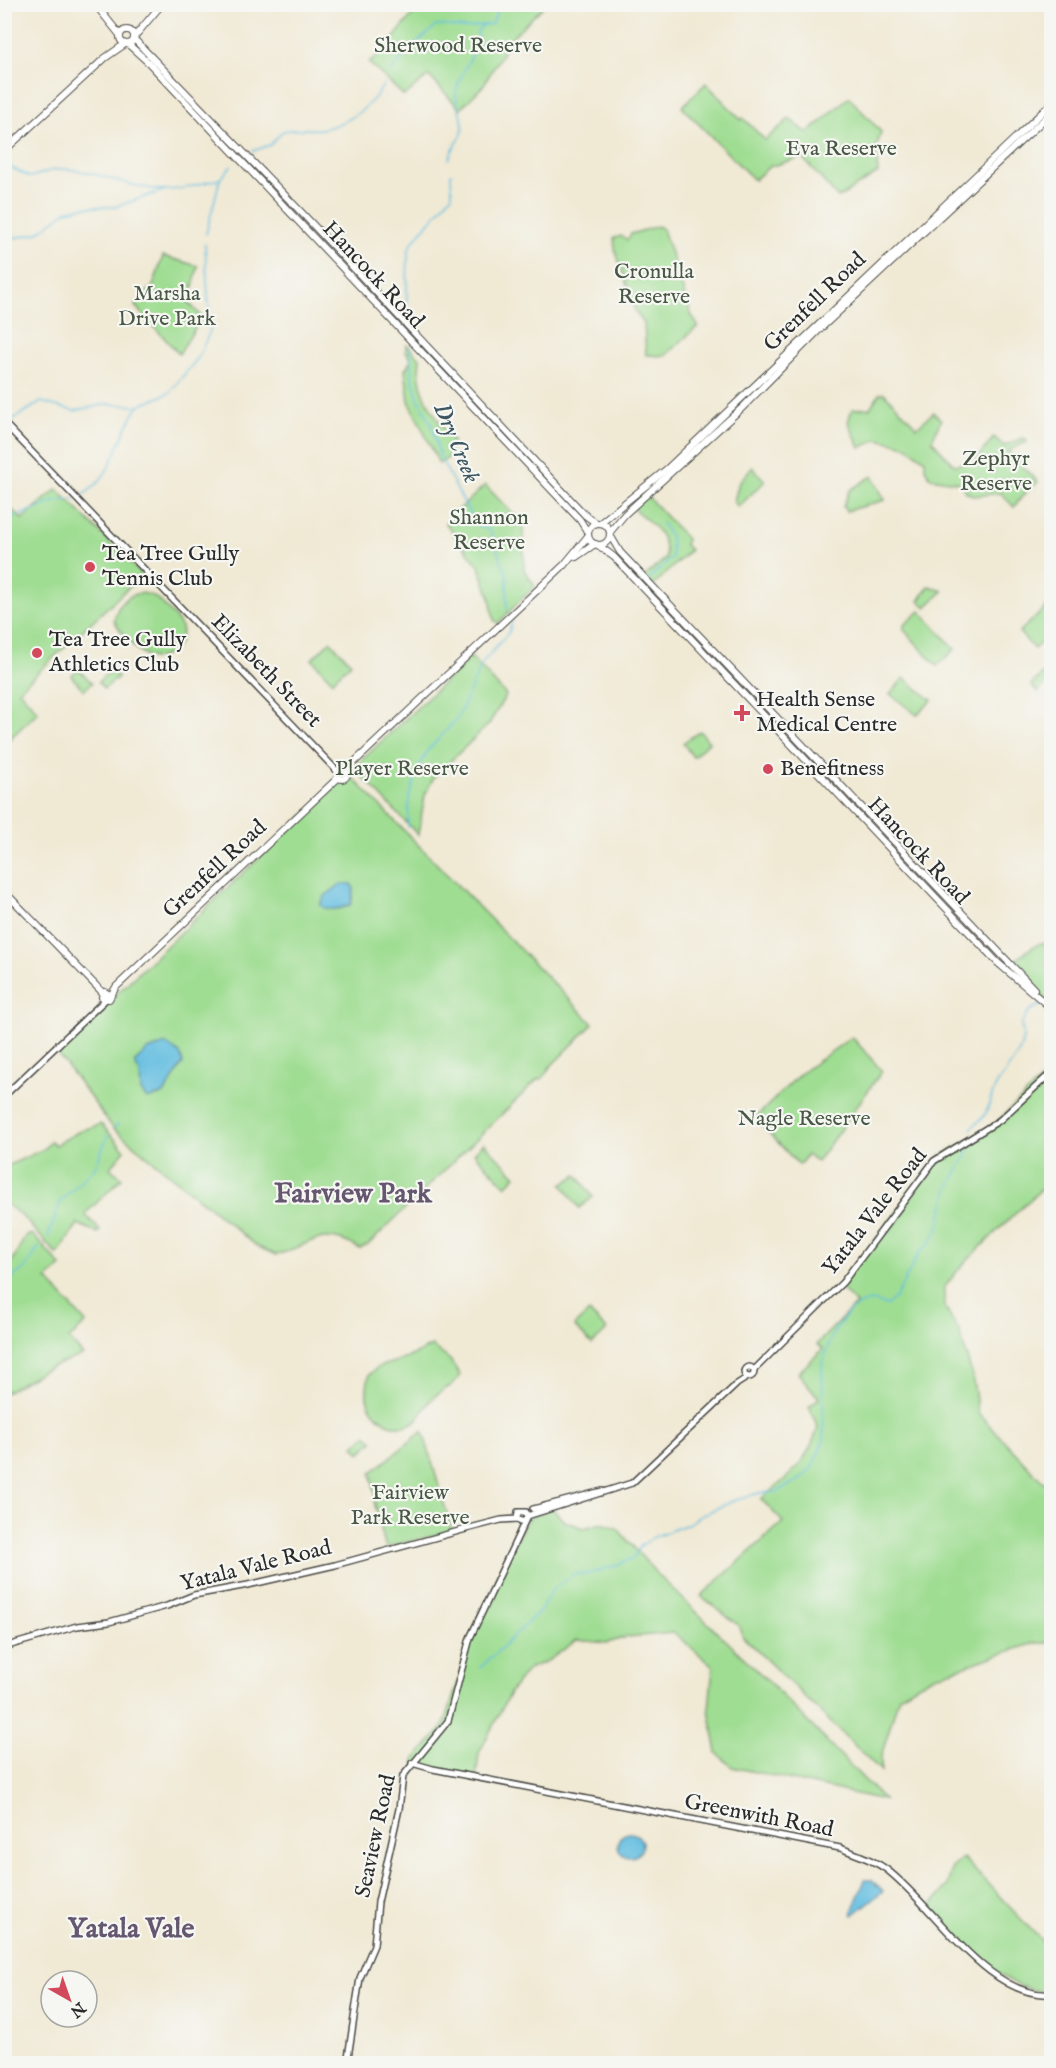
<svg xmlns="http://www.w3.org/2000/svg" width="1056" height="2068" font-family="'IM FELL English',serif">
<rect width="100%" height="100%" fill="#f6f6f2"/>
<filter id="ink" filterUnits="userSpaceOnUse"><feTurbulence type="fractalNoise" baseFrequency=".0167" numOctaves="2"/><feDisplacementMap in="SourceGraphic" scale="12" xChannelSelector="R" yChannelSelector="G"/><feConvolveMatrix kernelMatrix="1 2 1 2 8 2 1 2 1" color-interpolation-filters="sRGB"/></filter>
<filter id="wash" filterUnits="userSpaceOnUse"><feTurbulence type="fractalNoise" baseFrequency=".008" numOctaves="4" result="noise"/><feDisplacementMap in="SourceGraphic" scale="24" xChannelSelector="R" yChannelSelector="G"/><feGaussianBlur stdDeviation="1.35" result="paint"/><feColorMatrix in="noise" values="0 0 0 0 0 0 0 0 0 0 0 0 0 0 0 0 0 1.4 0 .05"/><feComposite in="paint" operator="in"/></filter>
<g filter="url(#wash)">
<rect width="100%" height="100%" fill="#f0e9d4"/>
<g fill="#9fdd92" stroke="#65845e" stroke-width="1.5">
<polygon points="421,4 545,4 545,5 511,38 483,86 460,109 429,76 404,96 369,63 384,50"/>
<polygon points="706,83 741,120 743,118 765,140 789,119 808,133 849,97 881,132 876,149 878,173 838,198 802,157 769,167 754,180 682,107"/>
<polygon points="658,226 663,229 691,314 698,326 665,356 646,355 644,323 636,313 615,249 614,238 622,236 627,240 631,234"/>
<polygon points="163,256 198,266 189,303 202,317 179,354 135,306 153,286"/>
<path d="M407,345l13,13c-5,35 15,56 33,84l-5,16 -9,6 -30,-63 -4,-31 6,-10 -5,-9z"/>
<polygon points="884,393 917,427 934,412 941,420 932,440 954,465 975,461 994,437 1004,446 1024,438 1027,442 1008,451 1038,482 1025,493 1014,507 1001,493 974,496 966,492 962,483 931,478 925,469 925,460 906,446 878,439 860,448 848,422 852,409 870,408 879,394"/>
<polygon points="752,467 765,481 738,507 734,501 739,482"/>
<polygon points="872,476 885,500 846,511 843,506 850,490"/>
<polygon points="485,485 523,524 524,570 535,586 498,623 494,620 490,597 479,566 445,523"/>
<polygon points="57,489 142,575 19,690 38,712 5,743 5,503 22,519"/>
<path d="M647,496l40,43 -2,6 5,5 -37,36 -9,-9 22,-19c0,-28 -15,-33 -33,-50z"/>
<polygon points="929,586 943,591 926,607 919,601"/>
<path d="M140,593c13,1 19,6 27,16 5,5 12,11 14,18 5,14 -13,32 -27,31 -14,-1 -34,-26 -40,-38 3,-14 11,-24 26,-27z"/>
<polygon points="1048,606 1051,610 1051,634 1034,649 1019,632"/>
<polygon points="920,611 955,649 937,666 904,630 904,625"/>
<polygon points="330,641 351,663 332,681 312,659"/>
<polygon points="471,657 506,695 489,724 434,777 425,795 418,835 360,774 351,770"/>
<polygon points="78,669 92,683 84,690 71,676"/>
<polygon points="111,670 118,677 104,689 98,682"/>
<polygon points="1045,672 1051,679 1038,692 1031,685"/>
<polygon points="904,678 932,700 917,715 890,694"/>
<polygon points="700,731 709,742 693,757 683,743"/>
<path d="M350,775l243,249 -44,44 -6,10 -6,2 -169,165 -8,4c-39,-23 -46,-5 -84,6l-18,-8 -145,-119 -55,-74 56,-58 226,-215z"/>
<polygon points="1041,943 1051,943 1051,1005 1011,964 1031,948"/>
<polygon points="852,1037 882,1071 817,1162 807,1155 799,1165 755,1118 801,1073"/>
<path d="M1051,1071v109l-52,49 -40,40 -15,19v18l15,25 13,43 6,39 64,68 9,5v157h-17l-102,34 -33,19 -18,61v14l-138,-134 -5,-12 -37,-29 82,-74 -22,-23c30,-25 45,-33 57,-72l-9,-20 10,-9 -21,-25 25,-24 -6,-5 39,-40 -17,-18 100,-129 52,-30z"/>
<polygon points="101,1124 125,1150 110,1168 122,1178 85,1214 100,1231 98,1233 78,1224 57,1255 21,1215 5,1203 5,1167 44,1149 51,1141 55,1145 80,1131"/>
<polygon points="484,1143 516,1176 506,1186 474,1153"/>
<polygon points="577,1175 593,1197 579,1208 562,1184"/>
<polygon points="32,1234 61,1266 47,1279 86,1323 69,1339 83,1355 44,1370 5,1393 5,1270 17,1253 25,1236"/>
<polygon points="589,1312 607,1330 592,1344 574,1326"/>
<path d="M432,1346l18,14 10,15c-7,13 -19,14 -28,24 -8,8 -11,20 -22,25 -17,8 -39,-8 -43,-26 -1,-8 1,-16 2,-23l9,-8 29,-9z"/>
<polygon points="423,1431 452,1531 388,1547 385,1545 374,1501 376,1498 371,1473"/>
<polygon points="366,1435 373,1441 360,1453 354,1446"/>
<polygon points="552,1508 564,1521 584,1528 602,1523 617,1528 656,1573 764,1677 884,1800 732,1767 717,1753 709,1709 713,1666 674,1633 627,1637 607,1643 577,1640 549,1660 528,1669 511,1691 479,1753 476,1778 416,1765 414,1760 444,1726 478,1619 527,1519"/>
<path d="M963,1858l80,84 8,-8v57c-47,5 -91,-53 -120,-85l16,-20 5,-18z"/>
</g>
<g fill="#62bde0" stroke="#467486" stroke-width="1.5">
<path d="M341,884h10l3,5 -3,15c-8,5 -23,8 -31,1l5,-9z"/>
<polygon points="166,1044 180,1053 183,1063 164,1094 147,1099 141,1091 140,1073 134,1063 148,1050"/>
<circle cx="630" cy="1845" r="12"/>
<polygon points="865,1880 872,1880 883,1891 853,1915 852,1911"/>
</g>
<g fill="none" stroke-linecap="round" stroke-linejoin="round">
<g stroke="#62bde0" stroke-width="1.5">
<path d="M390,73l20,-24 26,-23c9,-2 21,2 31,2 4,0 11,-3 16,-3"/>
<path d="M253,151l17,-6 13,-14c13,-3 25,-1 38,-2 26,-4 50,-22 63,-45"/>
<path d="M449,159c3,-11 8,-15 13,-25 5,-12 -7,-27 -6,-41 2,-16 13,-29 19,-44l5,-1 -3,-16 6,-7 9,-1 6,-14 6,-6"/>
<path d="M4,164l26,13c11,-2 20,-8 31,-8 36,1 69,20 105,21 18,0 36,-7 54,-11"/>
<polyline points="206,234 220,179 231,166"/>
<polyline points="4,240 38,233 66,211 84,207 115,207 165,190"/>
<polyline points="406,319 408,252 412,243 452,195 451,174"/>
<polyline points="410,347 412,377 419,400 431,423 440,457 473,520 478,526 490,530 507,575 507,610"/>
<polyline points="10,421 41,402 74,411 107,404 139,406 169,393 198,358 210,331 205,244"/>
<path d="M79,497c37,-18 37,-61 60,-91"/>
<polyline points="4,521 54,502 75,499"/>
<polyline points="650,578 672,557 671,539 662,523"/>
<polyline points="408,827 409,797 420,765 428,750 457,719 483,662 509,632 512,621"/>
<polyline points="1046,1002 1052,1000"/>
<polyline points="114,1128 118,1124"/>
<path d="M971,1129c3,-5 9,-7 13,-13 6,-9 7,-21 12,-30 11,-19 34,-38 25,-61l8,-14 13,-7"/>
<polyline points="48,1237 60,1202 95,1167 108,1135"/>
<polyline points="4,1284 25,1268 39,1247"/>
<polyline points="480,1668 541,1610 551,1591 574,1574 588,1574 614,1566 633,1558 642,1545 654,1537 688,1524 704,1514 733,1501 759,1493 776,1492 801,1479 812,1468 824,1440 822,1363 833,1333 849,1312 860,1304 871,1301 887,1305 896,1297 919,1253 930,1243 938,1229 948,1189 971,1147"/>
</g>
</g>
</g>
<g filter="url(#ink)">
<g fill="none" stroke-linecap="round" stroke-linejoin="round">
<g stroke="#494844" stroke-width="8">
<g id="tertiary">
<polyline points="4,423 338,772"/>
<polyline points="4,1096 105,1000"/>
<circle cx="749" cy="1372" r="5"/>
<polyline points="754,1370 843,1282 934,1161 1000,1120 1052,1072"/>
<polyline points="533,1509 602,1491"/>
<polyline points="527,1516 632,1483 737,1384 748,1377"/>
<polyline points="4,1647 77,1626 109,1622 167,1606 194,1595 248,1585 335,1565 470,1528 501,1520 517,1519 523,1522 527,1518 526,1512 518,1512 517,1519"/>
<path d="M412,1763l21,6 407,79c16,6 32,11 46,21 48,36 102,131 166,125"/>
<polyline points="347,2064 360,1978 374,1945 378,1902 399,1809 403,1776 448,1721 470,1638 525,1521"/>
</g>
</g>
<g stroke="#494844" stroke-width="8">
<g id="secondary">
<polyline points="95,4 120,35"/>
<circle cx="127" cy="37" r="7"/>
<polyline points="135,36 162,4"/>
<polyline points="134,39 302,213 585,515 596,523"/>
<polyline points="128,44 149,63 580,520 588,533"/>
<polyline points="4,151 105,58 125,44"/>
<polyline points="600,523 668,468 1052,103"/>
<circle cx="599" cy="534" r="11"/>
<polyline points="610,532 625,514 743,407 819,330 1052,112"/>
<polyline points="610,535 620,552 1034,989"/>
<polyline points="598,545 614,557 998,963 1052,1009"/>
<polyline points="576,557 595,544"/>
<circle cx="342" cy="774" r="5"/>
<polyline points="346,770 564,565 588,536"/>
<polyline points="4,891 103,993"/>
<polyline points="110,995 105,992 102,997 109,999 116,987 339,777"/>
</g>
</g>
<use href="#tertiary" stroke="#fff" stroke-width="5"/>
<use href="#secondary" stroke="#fff" stroke-width="6"/>
</g>
</g>
<g fill="#d1495b" stroke="#f6f6f2" stroke-width="2">
<circle cx="90" cy="567" r="6"/>
<circle cx="37" cy="653" r="6"/>
<path d="M739 704h6v6h6v6h-6v6h-6v-6h-6v-6h6z"/>
<circle cx="768" cy="769" r="6"/>
</g>
<g text-anchor="middle" dominant-baseline="central" stroke-width="4.5" stroke-linejoin="round" paint-order="stroke">
<g font-size="22" fill="#485845" stroke="#f6f6f2">
<text x="458" y="46">Sherwood Reserve</text>
<text x="841" y="149">Eva Reserve</text>
<text x="654" y="272">Cronulla<tspan x="654" dy="25">Reserve</tspan></text>
<text x="167" y="294">Marsha<tspan x="167" dy="25">Drive Park</tspan></text>
<text x="996" y="459">Zephyr<tspan x="996" dy="25">Reserve</tspan></text>
<text x="489" y="518">Shannon<tspan x="489" dy="25">Reserve</tspan></text>
<text x="402" y="769">Player Reserve</text>
<text x="804" y="1119">Nagle Reserve</text>
<text x="410" y="1493">Fairview<tspan x="410" dy="25">Park Reserve</tspan></text>
</g>
<g font-size="22" fill="#2b2b2b" stroke="#f6f6f2">
<text transform="translate(373 275) rotate(47)">Hancock Road</text>
<text transform="translate(815 302) rotate(-44)">Grenfell Road</text>
<text transform="translate(266 671) rotate(46)">Elizabeth Street</text>
<text transform="translate(918 851) rotate(47)">Hancock Road</text>
<text transform="translate(215 869) rotate(-43)">Grenfell Road</text>
<text transform="translate(875 1212) rotate(-52)">Yatala Vale Road</text>
<text transform="translate(256 1566) rotate(-14)">Yatala Vale Road</text>
<text transform="translate(759 1816) rotate(11)">Greenwith Road</text>
<text transform="translate(376 1836) rotate(-78)">Seaview Road</text>
</g>
<g font-size="22" fill="#2b2b2b" stroke="#f6f6f2" text-anchor="start">
<text x="102" y="554">Tea Tree Gully<tspan x="102" dy="25">Tennis Club</tspan></text>
<text x="49" y="640">Tea Tree Gully<tspan x="49" dy="25">Athletics Club</tspan></text>
<text x="756" y="700">Health Sense<tspan x="756" dy="25">Medical Centre</tspan></text>
<text x="780" y="769">Benefitness</text>
</g>
<g font-size="24" font-style="italic" fill="#3c5761" stroke="#f6f6f2">
<text transform="translate(456 443) rotate(67)">Dry Creek</text>
</g>
<g font-size="28" font-weight="bold" fill="#65576f" stroke="#f6f6f2">
<text x="353" y="1194">Fairview Park</text>
<text x="131" y="1929">Yatala Vale</text>
</g>
</g>
<rect width="1056" height="2068" fill="none" stroke="#f6f6f2" stroke-width="24"/>
<g transform="translate(69 1999) rotate(140)"><circle r="28" fill="#f6f6f2" stroke="#a5a5a2" stroke-width="1.5"/>
<path d="M0-4.5L10 22L0 15L-10 22Z" fill="#d1495b"/>
<text y="-9" font-size="16" font-weight="bold" text-anchor="middle" fill="#2b2b2b">N</text>
</g>
</svg>
